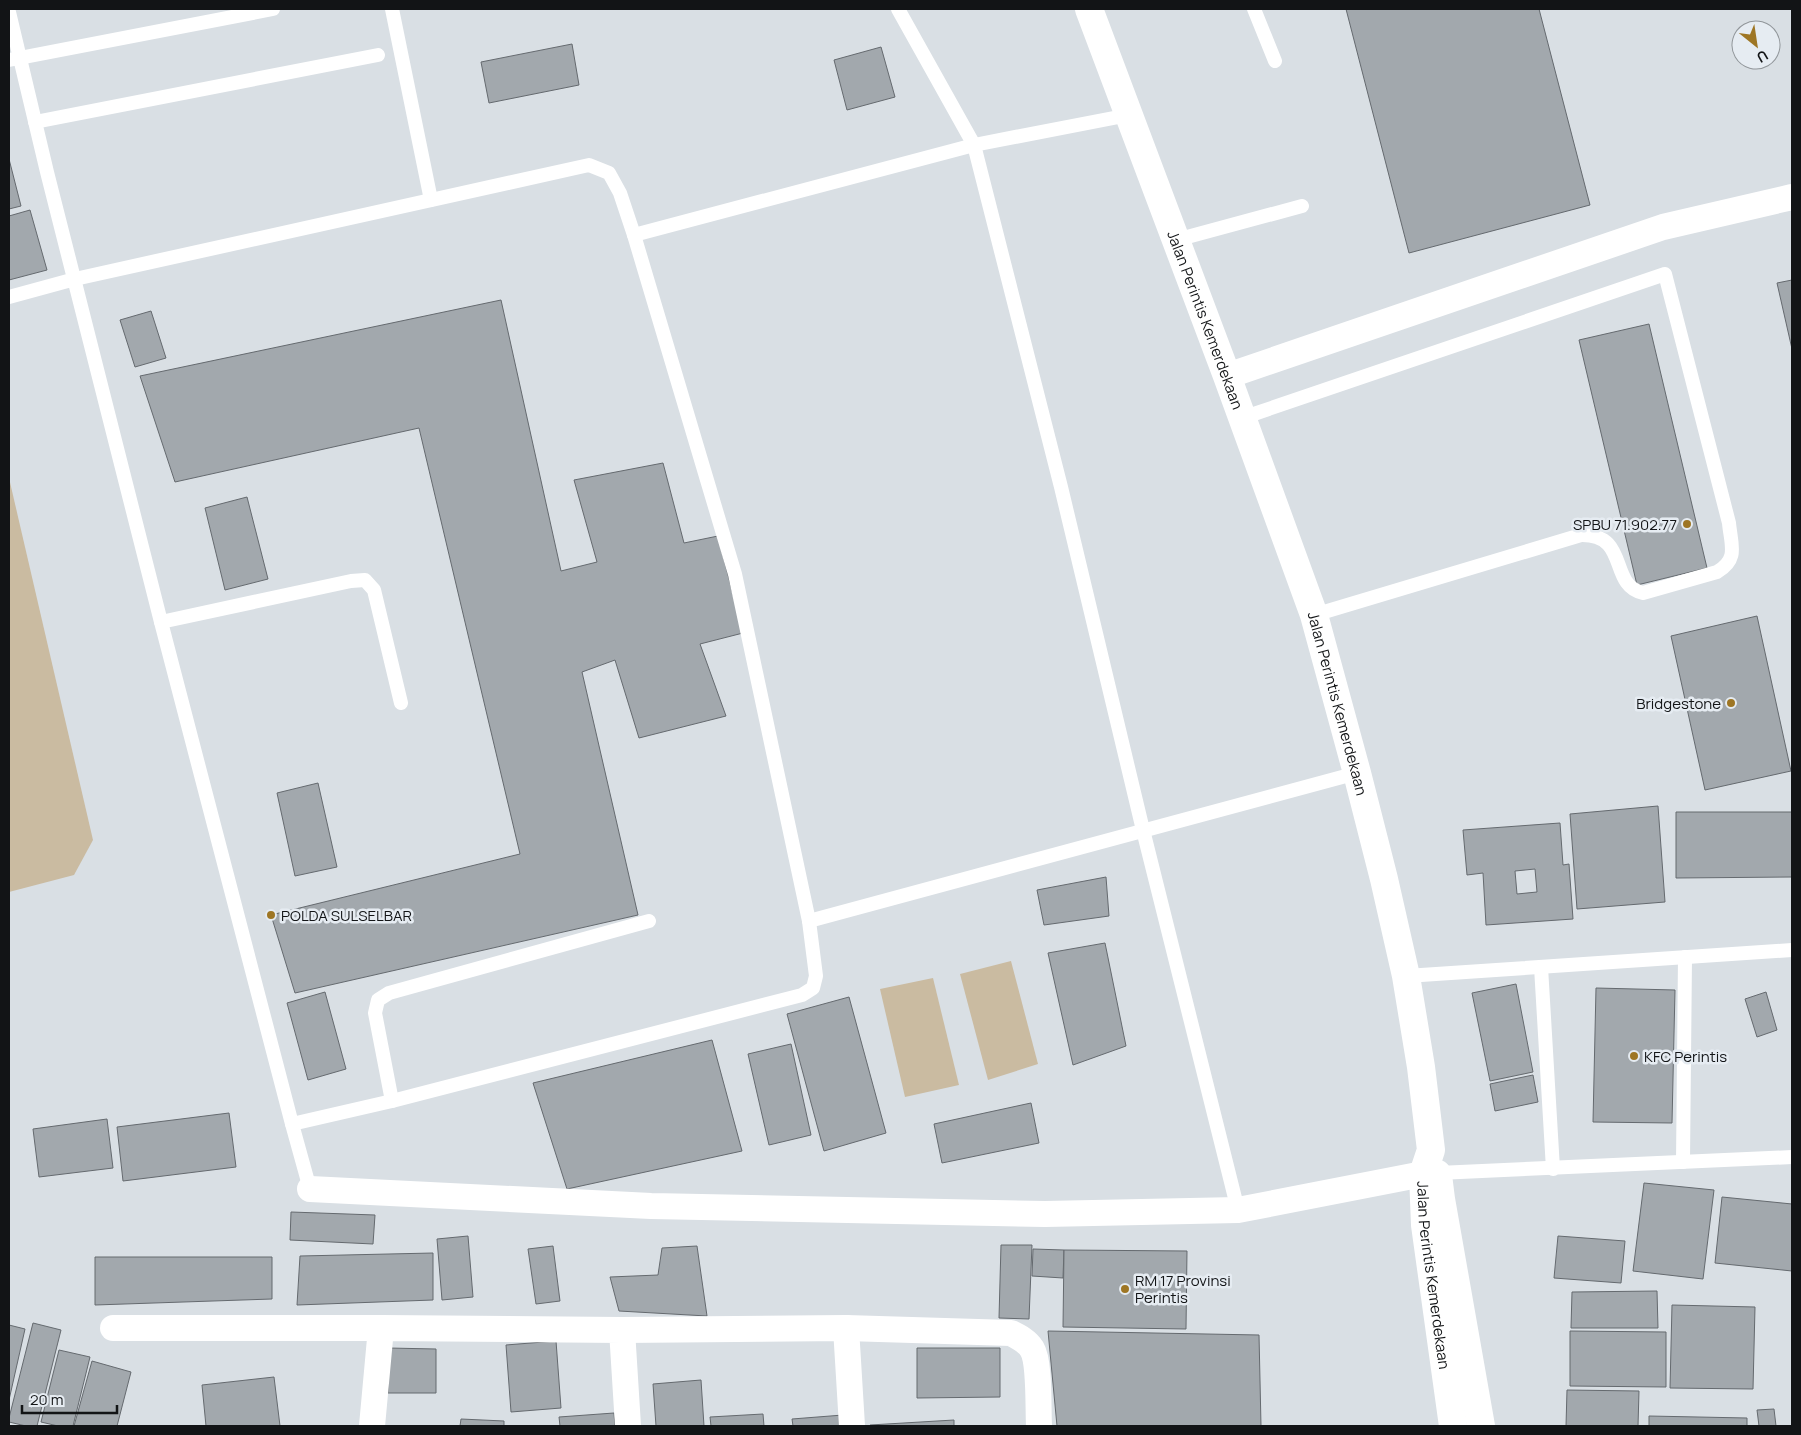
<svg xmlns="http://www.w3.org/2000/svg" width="1801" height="1435" font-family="Manrope,sans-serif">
<rect width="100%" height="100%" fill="#d9dfe4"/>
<g fill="#cabba1">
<polygon points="9,478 93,840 74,875 9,892"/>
<polygon points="1011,961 1038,1064 988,1080 960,974"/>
<polygon points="933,978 959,1085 905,1097 880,989"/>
</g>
<g fill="#a2a8ad" stroke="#656a6f" fill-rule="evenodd">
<polygon points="1346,9 1539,9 1590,205 1409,253"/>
<polygon points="572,44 579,85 489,103 481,62"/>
<polygon points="881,47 895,97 847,110 834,60"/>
<polygon points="9,159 21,206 9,209"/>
<polygon points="30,210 47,270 9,280 9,216"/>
<polygon points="1792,280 1792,349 1777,283"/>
<polygon points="501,300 561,571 597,562 574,480 663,463 684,543 718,536 743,633 700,644 726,716 639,738 615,660 582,672 638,915 295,993 271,915 520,854 419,428 175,482 140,376"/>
<polygon points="151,311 166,358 135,367 120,320"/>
<polygon points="1649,324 1707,568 1637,585 1579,340"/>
<polygon points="247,497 268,579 225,590 205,508"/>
<polygon points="1757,616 1791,771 1705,790 1671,636"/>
<polygon points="318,783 337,867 295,876 277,793"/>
<polygon points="1658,806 1665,902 1577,909 1570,814"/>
<polygon points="1676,812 1792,812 1792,877 1676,878"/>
<path d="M1560,823l3,42 6,-1 4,55 -87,6 -3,-52 -16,2 -4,-45zM1535,869l2,23 -20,2 -2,-23z"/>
<polygon points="1106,877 1109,916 1044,925 1037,890"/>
<polygon points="1105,943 1126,1046 1073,1065 1048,953"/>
<polygon points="1516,984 1533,1072 1490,1081 1472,993"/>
<polygon points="1596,988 1675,990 1672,1123 1593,1122"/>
<polygon points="325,992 346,1069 308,1080 287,1003"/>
<polygon points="1766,992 1777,1030 1757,1037 1745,999"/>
<polygon points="849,997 886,1133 824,1151 787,1014"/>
<polygon points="712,1040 742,1151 567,1189 533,1083"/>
<polygon points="791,1044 811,1135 769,1145 748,1054"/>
<polygon points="1533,1075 1538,1102 1495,1111 1490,1084"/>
<polygon points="1031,1103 1039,1143 942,1163 934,1124"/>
<polygon points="229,1113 236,1167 123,1181 117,1127"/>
<polygon points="107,1119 113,1168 39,1177 33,1129"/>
<polygon points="1644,1183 1714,1190 1703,1279 1633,1271"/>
<polygon points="1722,1197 1792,1204 1792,1271 1715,1263"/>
<polygon points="291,1212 375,1215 373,1244 290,1240"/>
<polygon points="468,1236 473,1297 442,1300 437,1239"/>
<polygon points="1558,1236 1625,1241 1621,1283 1554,1278"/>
<polygon points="1001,1245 1032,1245 1029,1319 999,1318"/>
<polygon points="553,1246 560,1301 536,1304 528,1249"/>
<polygon points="697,1246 707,1316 619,1311 610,1277 658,1275 662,1248"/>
<polygon points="1033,1249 1064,1250 1063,1278 1032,1276"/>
<polygon points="1064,1250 1187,1251 1186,1329 1063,1327"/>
<polygon points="433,1253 433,1300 297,1305 300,1256"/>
<polygon points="95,1257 272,1257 272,1299 95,1305"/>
<polygon points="1657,1291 1658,1328 1571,1328 1572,1292"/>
<polygon points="1672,1305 1755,1307 1753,1389 1670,1388"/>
<polygon points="33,1323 61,1330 37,1426 26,1426 9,1422 9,1418"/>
<polygon points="9,1325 25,1329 9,1400"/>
<polygon points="1048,1331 1259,1335 1261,1426 1057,1426"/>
<polygon points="1570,1331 1666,1332 1666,1387 1570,1386"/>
<polygon points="556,1341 561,1408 511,1412 506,1345"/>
<polygon points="388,1348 436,1349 436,1393 388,1393"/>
<polygon points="917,1348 1000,1348 1000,1397 917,1398"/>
<polygon points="59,1350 90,1357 73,1426 58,1426 41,1422"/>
<polygon points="92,1361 131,1372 117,1426 74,1426"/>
<polygon points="274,1377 280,1426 206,1426 202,1385"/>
<polygon points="701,1380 704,1426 656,1426 653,1384"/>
<polygon points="1567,1390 1639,1391 1638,1426 1566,1426"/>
<polygon points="1774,1409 1776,1426 1759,1426 1757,1410"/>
<polygon points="614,1413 615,1426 560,1426 559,1417"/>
<polygon points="763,1414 764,1426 711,1426 710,1417"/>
<polygon points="843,1415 844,1426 793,1426 792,1419"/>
<polygon points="1649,1416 1747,1418 1747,1426 1649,1426"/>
<polygon points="461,1419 504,1421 504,1426 460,1426"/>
<polygon points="954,1420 954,1426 870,1426 870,1425"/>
</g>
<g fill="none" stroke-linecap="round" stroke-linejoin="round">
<g stroke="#fff" stroke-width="14">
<polyline points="392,9 431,200"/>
<polyline points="898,9 974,145 1061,487 1143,830 1238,1210"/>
<polyline points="1254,9 1275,61"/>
<polyline points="9,12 47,172 161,622 292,1124 310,1189"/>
<polyline points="9,60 273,9"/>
<polyline points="35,122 378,55"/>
<polyline points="1176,240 1302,206"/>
<polyline points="9,297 75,279 589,165 609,173 620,193 634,235"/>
<path d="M1242,418l423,-144 64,249c2,22 10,36 -12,49l-74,21c-35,-8 -13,-59 -62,-58l-267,80"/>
<polyline points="161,622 351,581 365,580 374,590 401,703"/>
<polyline points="809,921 1357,773"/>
<polyline points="1541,967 1553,1169"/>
<polyline points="1406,976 1792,950"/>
<polyline points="392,1101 375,1013 378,1000 389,993 649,921"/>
<polyline points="292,1124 392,1101 802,995 813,988 816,976 809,921 735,574 634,235 974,145 1129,115"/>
<polyline points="1683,1162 1685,957"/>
<polyline points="1438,1173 1792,1157"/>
</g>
<g stroke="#fff" stroke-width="26">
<polyline points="1227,376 1663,227 1792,197"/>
<polyline points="310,1189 651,1206 1045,1214 1238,1210 1423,1174 1438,1173"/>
<polyline points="113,1328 381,1328"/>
<polyline points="846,1328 852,1426"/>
<path d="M622,1330l224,-2 165,5c8,4 16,8 21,16 8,13 6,60 7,77"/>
<polyline points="372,1426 381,1328 622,1330 628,1426"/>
</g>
<g stroke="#fff" stroke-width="28">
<path id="s1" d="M1089,9l138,367 87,239 43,158 27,106 22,97 15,91 10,83 -8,24 2,51 28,201"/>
<polyline points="1438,1175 1441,1199 1481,1426"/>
</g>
</g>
<g fill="#9e7624" stroke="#e6ecf2" stroke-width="2">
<circle cx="1687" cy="524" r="5"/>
<circle cx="1731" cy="703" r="5"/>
<circle cx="271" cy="915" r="5"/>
<circle cx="1634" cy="1056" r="5"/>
<circle cx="1125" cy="1289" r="5"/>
</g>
<g text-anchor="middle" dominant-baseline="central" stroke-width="5" stroke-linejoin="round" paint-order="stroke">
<g font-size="15" fill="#121416" stroke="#e6ecf2">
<text stroke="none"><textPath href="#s1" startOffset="332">Jalan Perintis Kemerdekaan</textPath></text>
<text stroke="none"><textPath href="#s1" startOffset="738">Jalan Perintis Kemerdekaan</textPath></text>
<text stroke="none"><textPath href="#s1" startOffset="1322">Jalan Perintis Kemerdekaan</textPath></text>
</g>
<g font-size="15" fill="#121416" stroke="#e6ecf2" text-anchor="start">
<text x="1677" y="524" text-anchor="end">SPBU 71.902.77</text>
<text x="1721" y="703" text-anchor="end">Bridgestone</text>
<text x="281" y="915">POLDA SULSELBAR</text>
<text x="1644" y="1056">KFC Perintis</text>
<text x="1135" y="1280">RM 17 Provinsi<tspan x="1135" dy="17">Perintis</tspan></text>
</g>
</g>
<rect width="1801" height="1435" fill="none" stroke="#121416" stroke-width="20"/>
<g transform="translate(1756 45) rotate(150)"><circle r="24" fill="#e6ecf2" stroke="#91969a"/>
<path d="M0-4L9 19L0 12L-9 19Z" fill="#9e7624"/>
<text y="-8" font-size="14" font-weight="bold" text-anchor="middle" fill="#121416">U</text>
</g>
<path d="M22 1405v8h95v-8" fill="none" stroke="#121416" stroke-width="2.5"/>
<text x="30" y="1405" font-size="15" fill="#121416" stroke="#e6ecf2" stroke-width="4" paint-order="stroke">20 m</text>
</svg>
